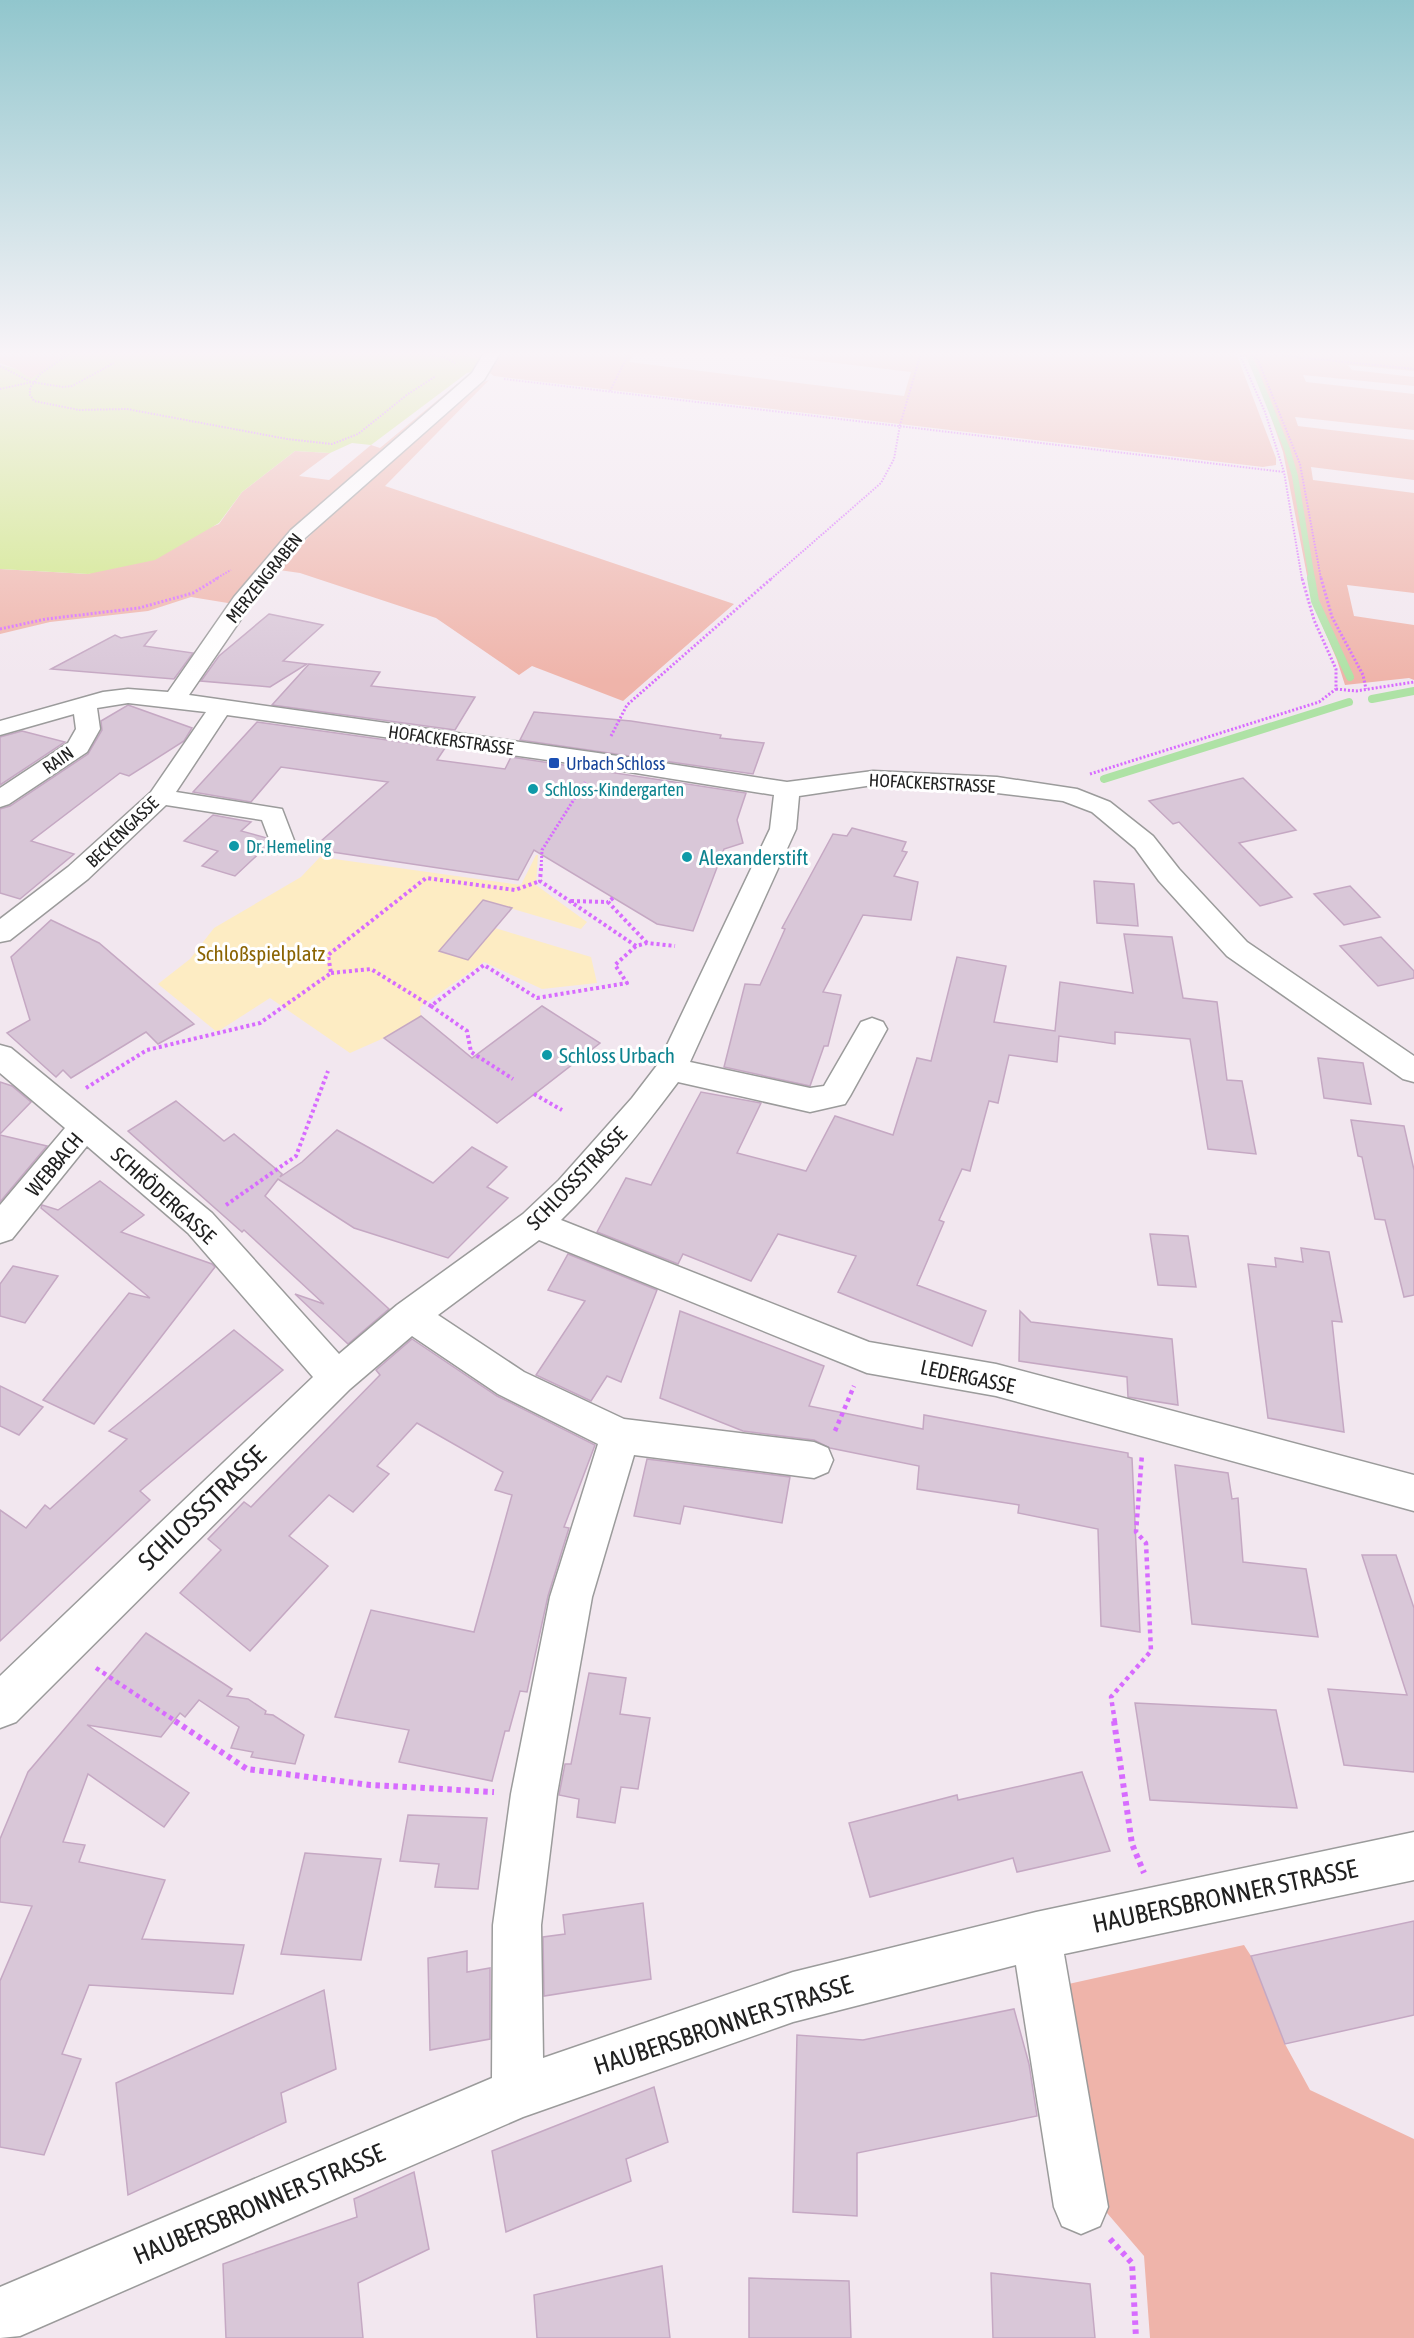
<svg xmlns="http://www.w3.org/2000/svg" width="1414" height="2338" font-family="'Asap Condensed',sans-serif">
<rect width="100%" height="100%" fill="#f2e7ef"/>
<g fill="#efb4aa">
<polygon points="0,353 67,353 31,380 16,369 0,363"/>
<polygon points="445,353 634,353 629,362 904,396 911,372 752,353 1236,353 1276,458 1276,465 1263,467 494,376 487,371 484,359"/>
<polygon points="1244,353 1414,353 1414,371 1348,365 1352,370 1414,377 1414,386 1303,375 1306,382 1414,394 1414,430 1295,417 1298,426 1414,440 1414,480 1311,467 1313,480 1414,493 1414,593 1347,585 1354,616 1414,625 1414,680 1409,678 1345,685 1337,660 1312,601 1283,452 1262,391"/>
<polygon points="468,379 234,604 191,597 148,611 50,622 0,634 0,569 88,574 219,524 242,492 295,451 330,453 299,476 329,480 371,445 380,448 457,384"/>
<path d="M489,380l-104,106 349,118 -111,97 -91,-35 -13,9 -83,-57 -136,-45 -21,-3c59,-70 132,-127 200,-186z"/>
<polygon points="1244,1945 1251,1956 1285,2044 1310,2090 1414,2139 1414,2338 1150,2338 1144,2256 1101,2206 1064,1985"/>
</g>
<polygon fill="#fdecc3" points="536,855 538,855 536,885 587,922 581,929 483,900 439,951 495,928 591,957 597,983 542,989 484,962 420,1007 421,1016 384,1038 350,1053 270,998 217,1032 158,984 190,959 214,928 301,877 320,857 521,885"/>
<polygon fill="#cde680" points="67,353 445,353 484,359 476,371 467,373 371,445 352,443 330,453 295,451 242,492 219,523 155,560 88,574 0,569 0,365 16,369 31,379"/>
<g fill="none" stroke-linecap="round" stroke-linejoin="round">
<polyline stroke="#aee2a5" stroke-width="6" points="1251,360 1287,449 1295,476 1312,579"/>
<g stroke="#aee2a5" stroke-width="8">
<polyline points="1311,578 1315,601 1350,677"/>
<polyline points="1372,699 1414,691"/>
<polyline points="1104,779 1349,702"/>
</g>
</g>
<g fill="#d9c7d8" stroke="#c5a8c3" stroke-width="1.5">
<polygon points="269,614 323,625 283,661 307,664 270,687 201,681 219,656"/>
<polygon points="156,631 144,646 193,653 174,679 51,669 115,635 121,638"/>
<polygon points="309,664 380,672 371,686 475,697 455,730 272,705"/>
<polygon points="128,705 192,728 184,741 129,776 120,773 31,841 74,854 20,899 0,893 0,809 10,806 88,754 102,730 101,721"/>
<polygon points="534,712 631,721 721,735 720,738 764,743 753,774 520,740"/>
<polygon points="257,722 445,748 437,760 505,769 511,757 746,793 737,820 743,843 724,849 693,931 657,924 534,850 518,880 312,849 388,782 281,767 251,802 193,792"/>
<polygon points="22,731 65,742 0,785 0,737"/>
<polygon points="1243,778 1296,830 1239,843 1292,897 1260,906 1179,822 1173,824 1149,801"/>
<polygon points="213,815 251,822 241,831 267,838 269,844 235,876 202,866 218,851 184,841"/>
<polygon points="852,828 906,842 902,851 907,852 894,876 918,882 911,920 863,915 823,992 841,995 828,1046 824,1046 810,1086 724,1067 745,984 760,985 785,929 782,928 833,834 847,836"/>
<polygon points="1094,881 1134,884 1138,926 1097,923"/>
<polygon points="1350,886 1380,917 1344,925 1314,894"/>
<polygon points="483,900 512,908 468,960 439,951"/>
<polygon points="51,920 99,943 194,1024 158,1044 146,1032 71,1078 63,1070 56,1077 7,1033 30,1020 11,957"/>
<polygon points="1124,934 1172,937 1183,998 1217,1002 1227,1080 1242,1081 1256,1154 1208,1149 1190,1039 1115,1032 1115,1044 1059,1036 1057,1062 1009,1055 998,1103 989,1101 970,1171 962,1169 939,1220 944,1222 917,1285 986,1311 972,1346 838,1292 856,1256 778,1234 751,1281 683,1254 678,1264 597,1232 626,1178 651,1185 701,1092 761,1103 737,1153 806,1171 835,1116 893,1135 917,1058 931,1061 957,957 1006,966 994,1022 1055,1031 1060,982 1133,993"/>
<polygon points="1381,937 1414,971 1414,978 1378,986 1340,946"/>
<polygon points="542,1006 600,1043 497,1123 384,1038 421,1016 472,1058"/>
<polygon points="1318,1058 1363,1063 1371,1104 1324,1098"/>
<polygon points="0,1082 12,1086 31,1102 0,1134"/>
<polygon points="176,1101 224,1141 234,1134 282,1174 280,1177 302,1162 337,1130 433,1183 472,1147 507,1167 487,1187 508,1198 448,1258 354,1228 278,1179 265,1196 389,1309 348,1344 295,1294 324,1304 244,1230 242,1232 128,1131"/>
<polygon points="1351,1120 1404,1126 1414,1170 1414,1295 1404,1297 1385,1220 1375,1219 1362,1157 1358,1156"/>
<polygon points="0,1135 47,1146 0,1202"/>
<polygon points="100,1181 144,1215 121,1232 212,1264 215,1267 94,1424 43,1400 129,1293 150,1298 41,1208 42,1205 58,1210"/>
<polygon points="1150,1234 1188,1236 1196,1287 1158,1285"/>
<polygon points="1301,1248 1329,1252 1342,1322 1332,1321 1344,1432 1268,1418 1248,1264 1276,1267 1275,1258 1303,1262"/>
<polygon points="568,1254 657,1290 621,1382 607,1376 591,1401 536,1375 585,1301 548,1290"/>
<polygon points="13,1266 58,1276 25,1323 0,1316 0,1284"/>
<polygon points="680,1311 824,1366 809,1406 923,1429 924,1415 1128,1453 1128,1457 1132,1458 1140,1632 1101,1626 1098,1529 1018,1513 1019,1505 917,1489 919,1466 830,1448 814,1440 743,1431 660,1398"/>
<polygon points="1020,1311 1031,1322 1172,1339 1178,1405 1128,1397 1127,1377 1019,1361"/>
<polygon points="234,1330 283,1370 140,1491 150,1500 0,1641 0,1510 26,1528 45,1505 50,1509 127,1439 109,1431"/>
<polygon points="412,1339 497,1396 595,1445 564,1527 569,1528 548,1596 527,1692 520,1691 509,1731 505,1731 492,1781 399,1762 409,1730 335,1717 371,1610 474,1632 512,1495 495,1490 503,1472 417,1423 377,1466 389,1474 353,1512 329,1495 289,1536 328,1566 250,1651 180,1593 221,1550 208,1539 244,1502 251,1507 380,1375 376,1370"/>
<polygon points="0,1386 43,1407 19,1435 0,1426"/>
<polygon points="647,1459 790,1477 782,1523 684,1506 680,1524 634,1516"/>
<polygon points="1175,1465 1228,1473 1232,1499 1238,1498 1243,1562 1306,1569 1318,1637 1192,1624"/>
<polygon points="1362,1555 1396,1555 1414,1608 1414,1772 1344,1765 1328,1689 1407,1695"/>
<polygon points="146,1633 232,1689 227,1696 248,1699 266,1711 265,1714 273,1715 304,1735 295,1764 251,1757 253,1752 231,1748 239,1727 199,1700 185,1717 180,1713 161,1737 87,1725 189,1793 164,1827 88,1774 63,1842 85,1845 79,1862 165,1880 142,1939 244,1945 233,1994 89,1985 62,2054 81,2059 44,2155 0,2147 0,1981 32,1906 0,1902 0,1839 28,1772"/>
<polygon points="589,1673 626,1678 620,1714 650,1718 638,1789 621,1787 615,1823 577,1817 579,1799 559,1795 565,1764 571,1764"/>
<polygon points="1135,1703 1276,1710 1297,1808 1150,1800"/>
<polygon points="1082,1772 1110,1851 1017,1872 1013,1858 870,1897 849,1823 957,1795 958,1800"/>
<polygon points="408,1815 487,1818 478,1889 435,1887 439,1864 400,1861"/>
<polygon points="305,1853 381,1859 361,1960 281,1954"/>
<polygon points="643,1903 651,1979 544,1996 543,1937 565,1934 563,1915"/>
<polygon points="1414,1921 1414,2015 1285,2044 1251,1956"/>
<polygon points="467,1951 467,1972 490,1968 490,2039 430,2050 428,1958"/>
<polygon points="324,1990 336,2069 281,2093 286,2122 128,2195 116,2083"/>
<polygon points="1014,2009 1029,2064 1037,2116 857,2153 857,2216 793,2212 797,2035 863,2040"/>
<polygon points="654,2087 668,2142 626,2159 631,2181 506,2232 492,2151"/>
<polygon points="414,2172 429,2249 358,2283 363,2338 226,2338 223,2264 357,2217 354,2199"/>
<polygon points="662,2266 670,2338 537,2338 534,2295"/>
<polygon points="991,2273 1090,2284 1095,2338 993,2338"/>
<polygon points="749,2278 849,2281 851,2338 749,2338"/>
</g>
<g fill="none" stroke-linecap="round" stroke-linejoin="round">
<g stroke="#9b9b9b" stroke-width="3">
<path id="minor" d="M484,353h16l-16,27 -179,158 -55,68 -61,89 409,58 189,29 86,-11 124,6 80,12 33,13 43,34 26,33 68,73 167,114v26l-11,-3 -176,-123 -68,-75 -24,-33 -43,-36 -29,-11 -66,-8 -124,-8 -74,11 -3,33 -106,233 120,26 14,-2 37,-64 11,-4 11,4 4,7 -37,67 -5,8 -35,8 -132,-30c-36,48 -74,96 -117,138l308,122 127,22 418,111v36l-418,-115 -129,-23 -328,-133 -101,75 86,57 100,47 190,23 14,6 5,12 -5,12 -14,6 -180,-23 -42,142 -35,197 -16,131 2,133 250,-86 243,-60 378,-80v48l-350,74 44,253 -8,19 -19,8 -19,-8 -8,-19 -38,-242 -223,57 -270,95 -503,219 -20,2v-51l492,-209 1,-153 18,-131 39,-197 48,-153 -100,-50 -86,-58 -62,53 -334,333 -16,6v-52l313,-299 -125,-144 -101,-87 -75,93 -12,4v-38l65,-77 -65,-55v-28l11,3 201,165 127,141 58,-49 126,-91 36,-34 73,-82 26,-34 112,-235 4,-34 -176,-28 -371,-52 -51,77 106,17 13,34 -4,6 -9,2 -9,-2 -11,-29 -96,-15 -78,74 -78,61 -10,2v-23l68,-52 83,-75 55,-80 -78,-9 -31,5 3,21 -13,23 -78,52 -9,3v-19l68,-45 8,-14 -2,-15 -74,21v-14l103,-29 25,-3 40,3 66,-95 57,-67 181,-157z"/>
</g>
<g stroke="#d76bff" stroke-width="2" stroke-dasharray="1.5 1.5" stroke-linecap="butt">
<polyline points="70,353 40,374 30,388 30,395 34,401 79,410 127,409 287,439 332,444 358,434 408,394 436,376"/>
<polyline points="420,353 444,357 455,363"/>
<polyline points="1239,353 1265,412 1284,472 1302,579"/>
<polyline points="1252,355 1258,360 1300,464 1321,579"/>
<polyline points="1240,356 1268,354 1414,369"/>
<polyline points="0,366 31,382"/>
<polyline points="504,379 1284,472"/>
<polyline points="0,389 32,382 63,387 72,386 114,363"/>
<polyline points="610,391 629,353"/>
<polyline points="215,579 231,570"/>
<polyline points="771,579 881,483 894,459 900,425 921,353"/>
</g>
<g stroke="#d76bff" stroke-width="3" stroke-dasharray="2 2" stroke-linecap="butt">
<polyline points="1321,578 1332,617 1363,675 1366,689"/>
<polyline points="0,629 46,619 139,608 193,593 218,578"/>
<polyline points="1336,689 1356,691 1414,682"/>
<polyline points="611,736 627,705 772,578"/>
<polyline points="1090,774 1319,702 1336,689 1336,669 1314,620 1302,578"/>
<polyline points="541,870 542,850 585,782"/>
</g>
<g stroke="#d76bff" stroke-width="4" stroke-dasharray="3 3" stroke-linecap="butt">
<polyline points="541,868 540,881 636,946 647,943 675,946"/>
<polyline points="613,898 608,902 647,943"/>
<polyline points="571,901 608,902"/>
<polyline points="331,973 371,969 431,1006 484,965 537,998 627,983 615,965 636,946"/>
<polyline points="431,1006 467,1031 471,1052 513,1079"/>
<polyline points="86,1088 147,1050 260,1023 331,973 328,955 426,878 515,890 540,881"/>
<polyline points="534,1094 562,1110"/>
<polyline points="226,1205 296,1156 328,1071"/>
</g>
<g stroke="#d76bff" stroke-width="4.5" stroke-dasharray="4 4" stroke-linecap="butt">
<polyline points="835,1431 854,1386"/>
<polyline points="96,1668 177,1722"/>
<polyline points="1115,1722 1111,1697 1151,1651 1146,1543 1136,1532 1142,1454"/>
</g>
<g stroke="#d76bff" stroke-width="6" stroke-dasharray="4.5 4.5" stroke-linecap="butt">
<polyline points="175,1721 247,1769 370,1785 494,1792"/>
<polyline points="1114,1721 1132,1844 1144,1873"/>
<polyline points="1110,2239 1132,2263 1136,2338"/>
</g>
<use href="#minor" fill="#fff" fill-rule="evenodd"/>
</g>
<linearGradient id="sky" x2="0" y2="1"><stop stop-color="#91c6cd"/><stop offset="0.52" stop-color="#f9f4f8"/><stop offset="1" stop-color="#f9f4f8" stop-opacity="0"/></linearGradient>
<rect width="1414" height="680" fill="url(#sky)"/>
<rect fill="#1a4fb4" stroke="#fff" stroke-width="2" x="548" y="757" width="12" height="12" rx="3"/>
<g fill="#0f9aa8" stroke="#fff" stroke-width="2">
<circle cx="533" cy="789" r="6"/>
<circle cx="234" cy="846" r="6"/>
<circle cx="687" cy="857" r="6"/>
<circle cx="547" cy="1055" r="6"/>
</g>
<g text-anchor="middle" dominant-baseline="central" stroke-width="6" stroke-linejoin="round" paint-order="stroke">
<g font-size="18" fill="#212121" stroke="#fff">
<text transform="translate(264 578) rotate(-51)">MERZENGRABEN</text>
<text transform="translate(451 740) rotate(8)">HOFACKERSTRASSE</text>
<text transform="translate(58 760) rotate(-35)">RAIN</text>
<text transform="translate(932 783) rotate(3)">HOFACKERSTRASSE</text>
<text transform="translate(122 832) rotate(-44)">BECKENGASSE</text>
</g>
<g font-size="18" fill="#164399" stroke="#fff" text-anchor="start">
<text x="566" y="763">Urbach Schloss</text>
</g>
<g font-size="18" fill="#0d838f" stroke="#fff" text-anchor="start">
<text x="545" y="789">Schloss-Kindergarten</text>
<text x="246" y="846">Dr. Hemeling</text>
</g>
<g font-size="21" fill="#0d838f" stroke="#fff" text-anchor="start">
<text x="699" y="857">Alexanderstift</text>
<text x="559" y="1055">Schloss Urbach</text>
</g>
<g font-size="21" fill="#8b6403" stroke="#fff">
<text x="261" y="953">Schloßspielplatz</text>
</g>
<g font-size="21" fill="#212121" stroke="#fff">
<text transform="translate(54 1164) rotate(-50)">WEBBACH</text>
<text transform="translate(576 1178) rotate(-46)">SCHLOSSSTRASSE</text>
<text transform="translate(164 1195) rotate(42)">SCHRÖDERGASSE</text>
<text transform="translate(968 1376) rotate(12)">LEDERGASSE</text>
</g>
<g font-size="26" fill="#212121" stroke="#fff">
<text transform="translate(202 1508) rotate(-44)">SCHLOSSSTRASSE</text>
<text transform="translate(1225 1896) rotate(-12)">HAUBERSBRONNER STRASSE</text>
<text transform="translate(723 2025) rotate(-18)">HAUBERSBRONNER STRASSE</text>
<text transform="translate(259 2204) rotate(-23)">HAUBERSBRONNER STRASSE</text>
</g>
</g>
</svg>
